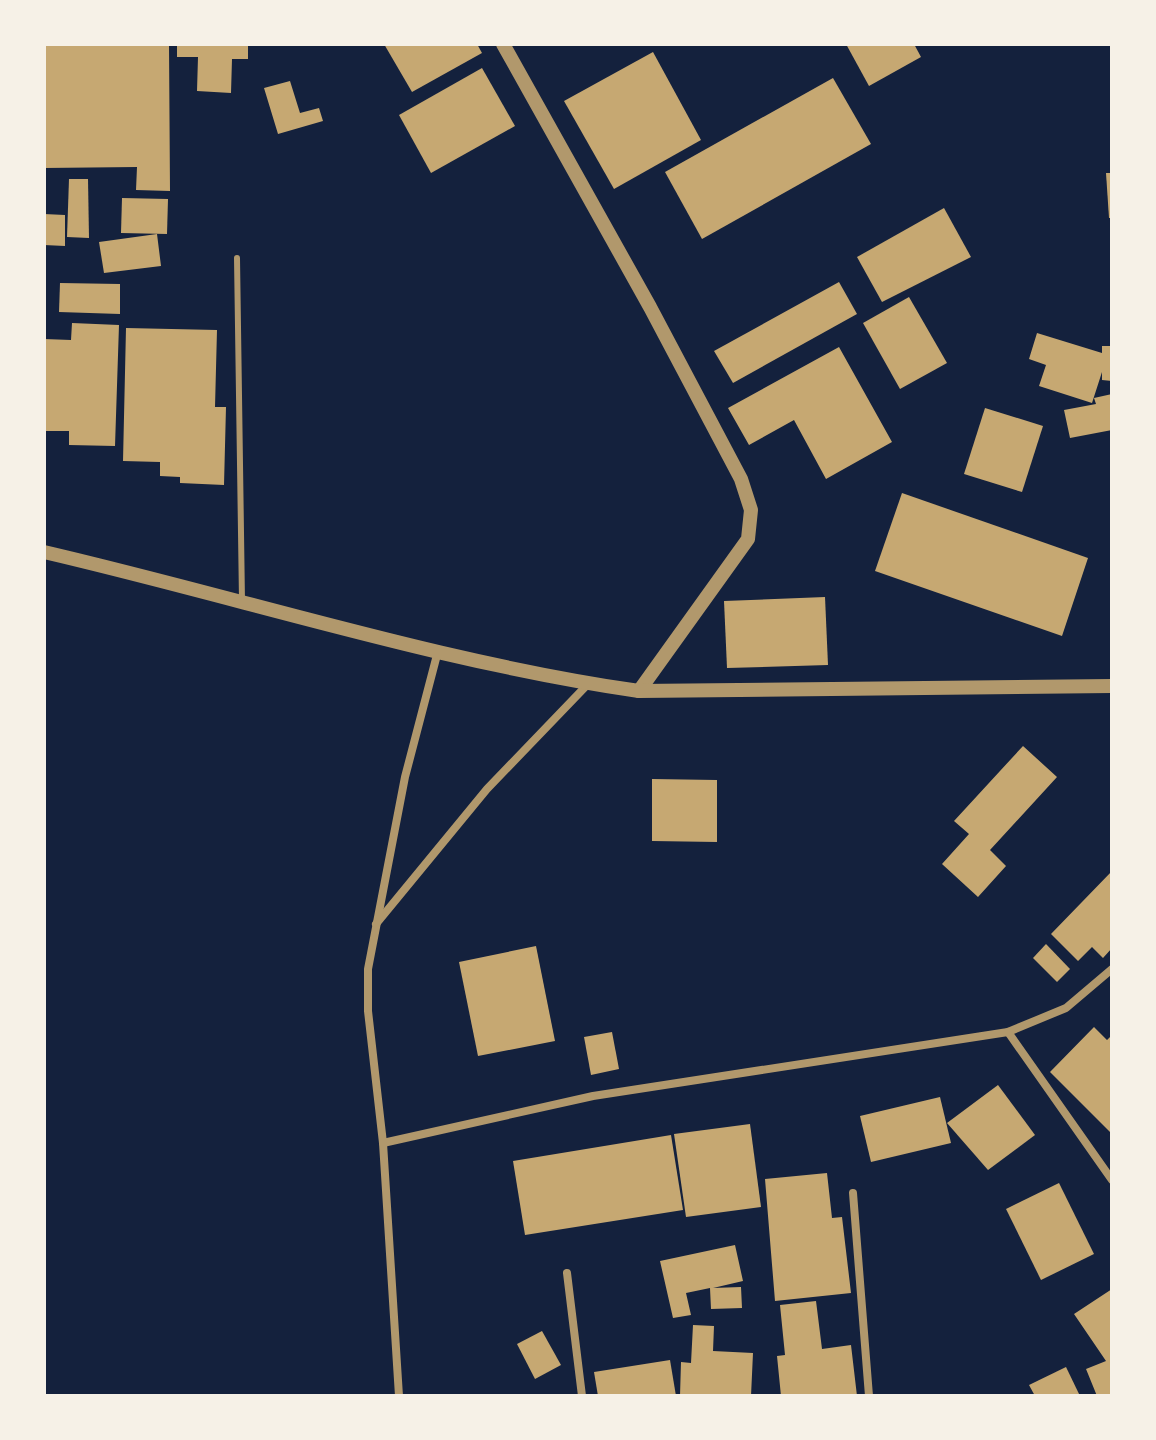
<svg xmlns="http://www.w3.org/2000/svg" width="1156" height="1440" font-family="'Exo 2',sans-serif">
<rect width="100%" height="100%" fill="#14213d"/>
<g fill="#c6a872">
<polygon points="44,44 169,44 170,191 136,190 137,167 44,168"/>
<polygon points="177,44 248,44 248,59 232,59 231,93 197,91 198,57 177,57"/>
<polygon points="384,44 477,44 482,53 412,92"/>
<polygon points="846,44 914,44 921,57 869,86"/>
<polygon points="653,52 701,140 614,189 564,101"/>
<polygon points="482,68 515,126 431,173 399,115"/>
<polygon points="833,78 871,144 702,239 665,172"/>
<polygon points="290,81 300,113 319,108 323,121 278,134 264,88"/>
<polygon points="1106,173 1112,173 1112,218 1109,218"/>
<polygon points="69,179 88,179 89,238 67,237"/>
<polygon points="122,198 168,199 167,234 121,233"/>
<polygon points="944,208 971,257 882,302 857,257"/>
<polygon points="44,214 65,215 65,246 44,245"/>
<polygon points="157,234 161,266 104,273 99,242"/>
<polygon points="839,282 857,314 733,383 714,351"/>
<polygon points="60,283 120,284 120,314 59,312"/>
<polygon points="909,297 947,363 900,389 863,323"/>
<polygon points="72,323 119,325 115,446 69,445 69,431 44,431 44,339 71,340"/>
<polygon points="126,328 217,330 215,407 226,407 224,485 180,483 180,477 160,476 160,462 123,461"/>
<polygon points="1037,333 1102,353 1102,346 1112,346 1112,381 1102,380 1102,372 1092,403 1039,386 1046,365 1029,359"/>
<polygon points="839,347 892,442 826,479 794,420 749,445 728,408"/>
<polygon points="1112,394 1112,430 1070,438 1064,410 1096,404 1094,398"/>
<polygon points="985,408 1043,426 1022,492 964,474"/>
<polygon points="902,493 1088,558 1062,636 875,571"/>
<polygon points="825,597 828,665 727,668 724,601"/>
<polygon points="1023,746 1057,777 990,850 1006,866 978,897 942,864 969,834 954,821"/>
<polygon points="652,779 717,780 717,842 652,841"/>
<polygon points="1112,871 1112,948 1103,958 1092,947 1078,961 1051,934"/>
<polygon points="1046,944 1070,969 1057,982 1033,958"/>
<polygon points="536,946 555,1041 478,1056 459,962"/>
<polygon points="1094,1027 1107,1040 1112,1035 1112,1134 1050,1072"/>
<polygon points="612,1032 619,1069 591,1075 584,1037"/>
<polygon points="998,1085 1035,1135 988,1170 947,1123"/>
<polygon points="940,1097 951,1143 871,1162 860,1116"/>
<polygon points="750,1124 761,1207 686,1217 674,1134"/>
<polygon points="671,1135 683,1210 525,1235 513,1161"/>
<polygon points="827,1173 832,1218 842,1217 851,1293 775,1301 765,1179"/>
<polygon points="1059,1183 1094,1254 1041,1280 1006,1209"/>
<polygon points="735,1245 743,1281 713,1288 741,1287 742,1308 711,1309 710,1288 686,1293 691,1315 673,1318 660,1261"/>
<polygon points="1112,1289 1112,1396 1097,1396 1086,1369 1106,1361 1074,1314"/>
<polygon points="816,1301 822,1349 851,1345 857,1396 781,1396 777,1356 785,1355 780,1305"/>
<polygon points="693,1325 714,1326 713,1351 753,1353 751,1396 680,1396 681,1362 691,1363"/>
<polygon points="542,1331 561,1365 535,1379 517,1344"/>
<polygon points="670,1360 676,1396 598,1396 594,1372"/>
<polygon points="1066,1367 1080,1396 1035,1396 1029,1385"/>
</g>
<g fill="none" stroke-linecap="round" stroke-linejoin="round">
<polyline stroke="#b1986c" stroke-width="6" points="237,258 242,601"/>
<g stroke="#b1986c" stroke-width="8">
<polyline points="376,924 487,789 588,684"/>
<polyline points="1008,1032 1112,1180"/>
<polyline points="383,1143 593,1096 1008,1032 1066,1008 1112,969"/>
<polyline points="853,1193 869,1396"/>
<polyline points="567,1273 582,1396"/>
<polyline points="399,1396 383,1143 368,1011 368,969 405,777 438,651"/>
</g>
<g stroke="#b1986c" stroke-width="14">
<polyline points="503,44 650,307 741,479 751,510 748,539 639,691"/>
<path d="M44,552c198,46 394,110 595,139l473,-5"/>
</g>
</g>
<rect width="1156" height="1440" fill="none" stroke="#f6f1e7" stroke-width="92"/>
</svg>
